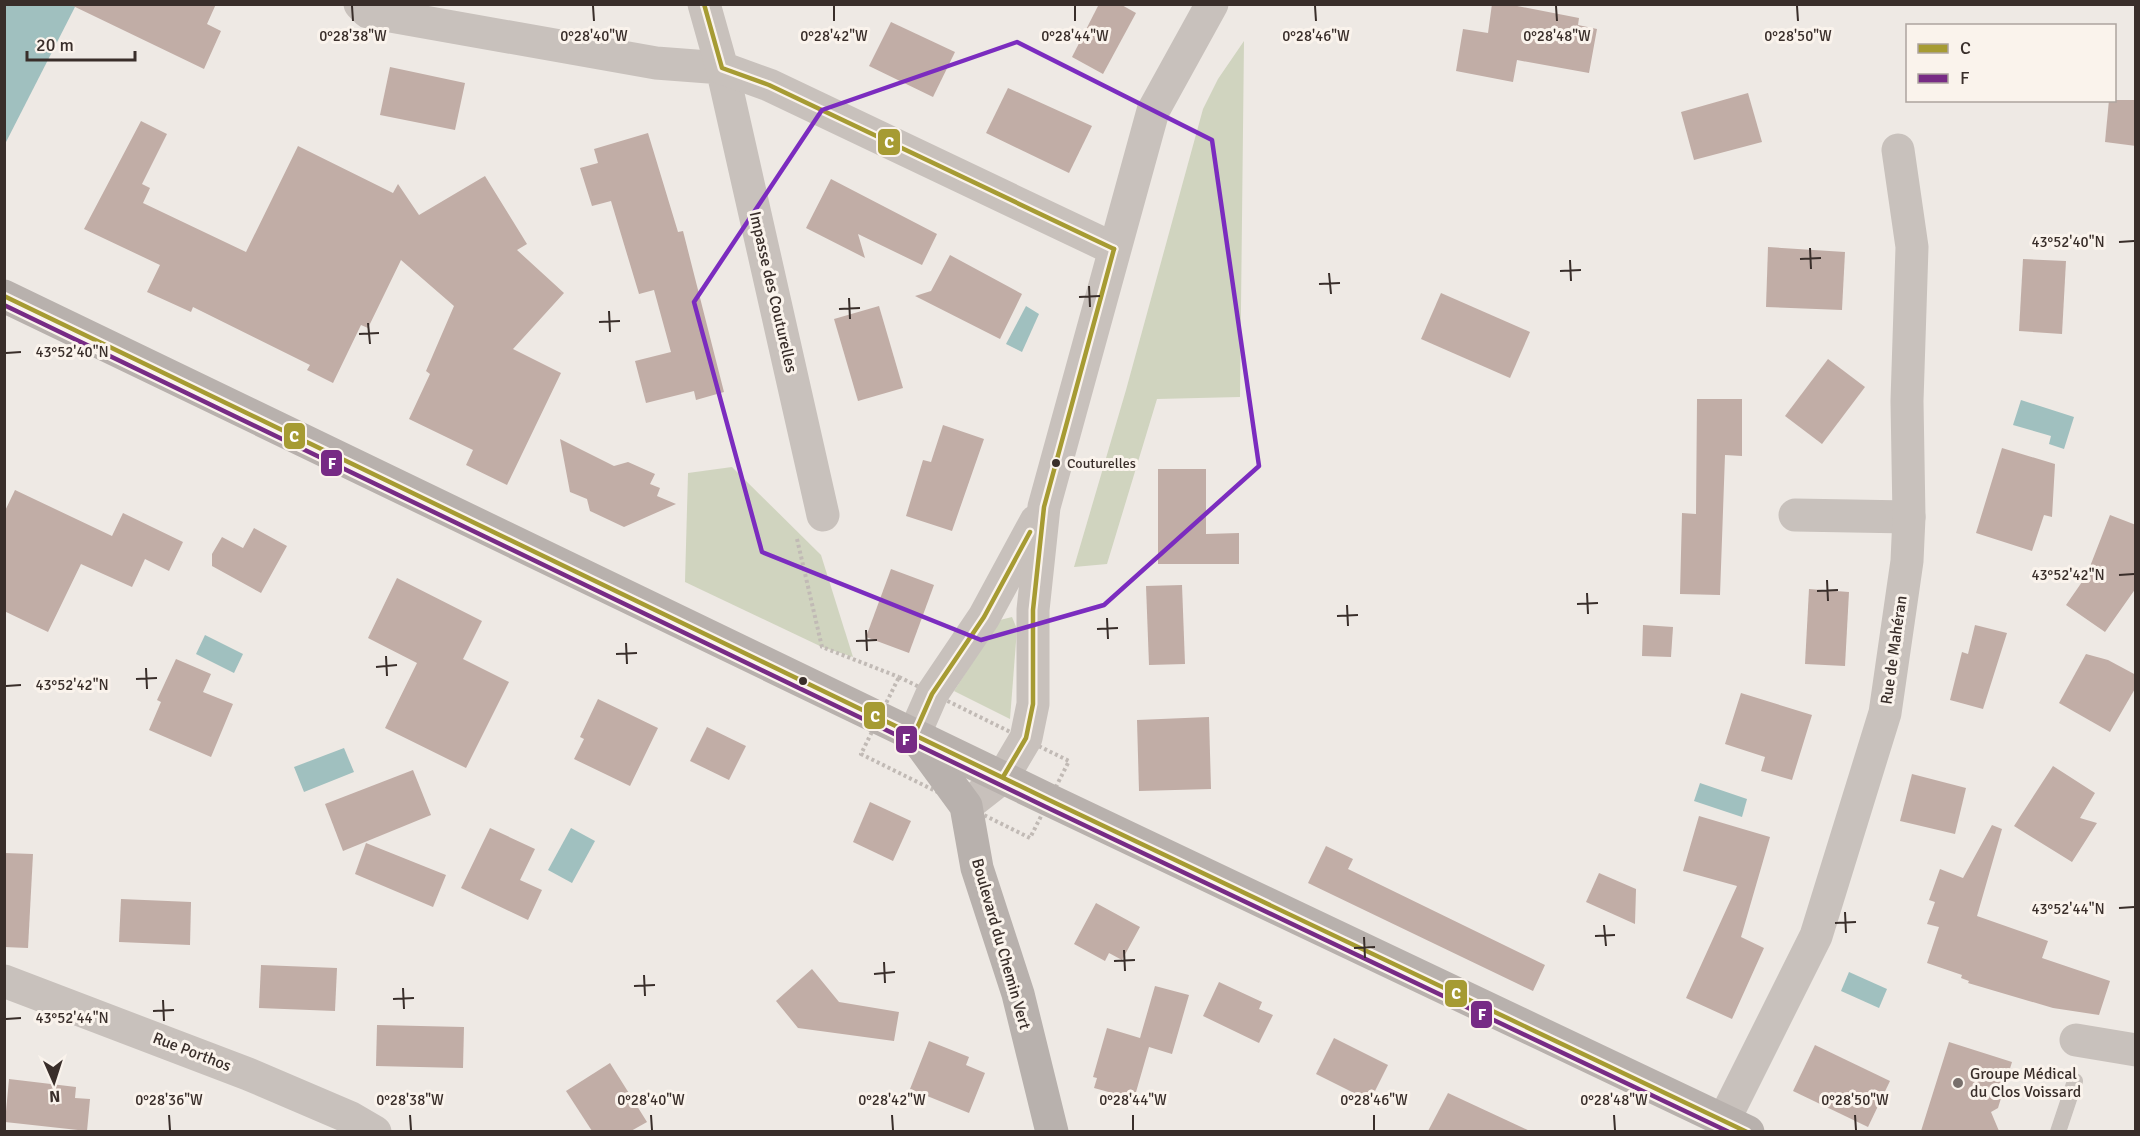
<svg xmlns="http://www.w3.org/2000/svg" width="2140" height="1136" font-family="Signika,sans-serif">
<rect width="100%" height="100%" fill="#eee9e4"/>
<g fill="#d0d4bf">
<polygon points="1244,41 1240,397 1157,399 1107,564 1074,567 1126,390 1203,109 1218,79"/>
<polygon points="732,467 821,555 853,657 822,647 685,582 688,473"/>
<polygon points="1012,617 1017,629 1010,719 954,691 1000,620"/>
</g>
<g fill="#a0c0bf">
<polygon points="5,5 76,5 5,144"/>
<polygon points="1026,306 1039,314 1022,352 1006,344"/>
<polygon points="2021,400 2074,417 2064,449 2049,444 2051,436 2013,425"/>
<polygon points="205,635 243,654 234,673 196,654"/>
<polygon points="344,748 354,772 304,792 294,767"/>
<polygon points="1700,783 1747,799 1742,817 1694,801"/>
<polygon points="571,828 595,841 572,883 548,870"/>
<polygon points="1849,972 1887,989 1879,1008 1841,991"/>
</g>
<g fill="#c1ada6">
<polygon points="69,4 216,4 207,24 221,31 204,69"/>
<polygon points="1099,4 1120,4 1136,13 1103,74 1072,57"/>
<polygon points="1492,4 1507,4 1579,18 1578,25 1597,29 1589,73 1517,60 1513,82 1456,71 1463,29 1488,33"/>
<polygon points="891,22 955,52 933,97 869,66"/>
<polygon points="390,67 465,83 455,130 380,115"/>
<polygon points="1008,88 1092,126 1069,173 986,133"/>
<polygon points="1748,93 1762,142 1694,160 1681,112"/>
<polygon points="2109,100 2136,100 2136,146 2105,142"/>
<polygon points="141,121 167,134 142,184 150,188 143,203 246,252 298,146 393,193 398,184 419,215 485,176 527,244 517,250 564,293 513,349 561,373 507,485 466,465 473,450 409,419 430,374 426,371 454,306 401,260 368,328 361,325 333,383 307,370 310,365 193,307 191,312 147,292 160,265 84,229"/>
<polygon points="648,133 678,232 683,231 724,392 696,400 694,391 646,403 635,361 671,352 654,290 639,294 611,201 592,206 580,168 598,163 594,149"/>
<polygon points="831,179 937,234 922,265 858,234 865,258 806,228"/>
<polygon points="1768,247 1845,252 1842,310 1766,307"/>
<polygon points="950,255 1022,294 1000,339 915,296 931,291"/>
<polygon points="2023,259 2066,261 2062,334 2019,331"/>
<polygon points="1441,293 1530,332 1510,378 1421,339"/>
<polygon points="879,306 903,388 858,401 834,319"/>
<polygon points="1828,359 1865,387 1822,444 1785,416"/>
<polygon points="1697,399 1742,399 1742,456 1725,455 1720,595 1680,594 1682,513 1696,514"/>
<polygon points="943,425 984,439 952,531 906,516 923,460 931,462"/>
<polygon points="560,439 614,466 628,462 655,474 650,484 660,488 657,496 676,504 624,527 590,511 587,499 570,492"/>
<polygon points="2002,448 2055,464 2052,517 2044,515 2032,551 1976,533"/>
<polygon points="1158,469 1206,469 1206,534 1239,533 1239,564 1158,564"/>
<polygon points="15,490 112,536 123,513 183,542 169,571 145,559 132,587 81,564 48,632 4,611 4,513"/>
<polygon points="2110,515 2136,525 2136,588 2105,632 2066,605 2091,569 2089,569"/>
<polygon points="254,528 287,546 261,593 212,566 212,554 222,537 243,548"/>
<polygon points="891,569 934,585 909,653 866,637"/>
<polygon points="397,578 482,621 463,659 509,682 466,768 385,728 417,663 368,638"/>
<polygon points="1182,585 1185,664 1149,665 1146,586"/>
<polygon points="1809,589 1849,592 1845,666 1805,664"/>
<polygon points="1643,625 1673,627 1671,657 1642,656"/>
<polygon points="1975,625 2007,633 1983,709 1950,700 1962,652 1968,654"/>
<polygon points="2086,654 2108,660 2136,675 2136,687 2110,732 2059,703"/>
<polygon points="176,659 211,674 203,692 233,704 211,757 149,730 161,702 157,700"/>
<polygon points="1741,693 1812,715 1792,780 1761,771 1765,757 1725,744"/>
<polygon points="598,699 658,728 630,786 574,759 584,739 580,737"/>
<polygon points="1209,717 1211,789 1139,791 1137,720"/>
<polygon points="707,727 746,746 729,780 690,761"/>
<polygon points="2053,766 2095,793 2080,818 2097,823 2072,862 2014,826"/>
<polygon points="413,770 431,815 343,851 325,804"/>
<polygon points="1912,774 1966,788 1955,834 1900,821"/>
<polygon points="870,802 911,821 893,861 853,842"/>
<polygon points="1699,816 1770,837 1741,937 1764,948 1732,1019 1686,998 1737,886 1683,871"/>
<polygon points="1992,825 2002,829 1977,916 2048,941 2042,958 2110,981 2099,1015 2053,1008 1968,983 1969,981 1961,978 1962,975 1927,963 1939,927 1927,924 1935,902 1929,900 1940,869 1963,878"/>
<polygon points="490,828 535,849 520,880 542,890 528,920 461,888"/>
<polygon points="366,843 446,875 433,907 355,874"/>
<polygon points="1326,846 1353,859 1348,869 1545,965 1533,991 1308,883"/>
<polygon points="4,853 33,854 28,948 4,947"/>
<polygon points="1599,873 1636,889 1635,924 1586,902"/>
<polygon points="121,899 191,902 190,945 119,942"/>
<polygon points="1096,903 1140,927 1122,960 1109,953 1105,961 1074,944"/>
<polygon points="261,965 337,968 335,1011 259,1008"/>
<polygon points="812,969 839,1002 899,1012 894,1041 798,1028 776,1001"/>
<polygon points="1219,982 1262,1002 1259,1009 1273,1015 1259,1043 1203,1016"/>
<polygon points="1155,986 1189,995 1172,1054 1149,1047 1134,1099 1094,1088 1097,1078 1093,1077 1107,1028 1140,1038"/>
<polygon points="377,1025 464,1027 463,1068 376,1066"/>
<polygon points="1334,1038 1388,1065 1370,1101 1316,1074"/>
<polygon points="929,1041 969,1057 966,1065 985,1073 969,1113 910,1089"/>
<polygon points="1949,1042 2012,1062 1998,1108 1991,1112 1999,1131 1921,1131"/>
<polygon points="1815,1045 1890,1081 1868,1127 1793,1091"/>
<polygon points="610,1063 647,1122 631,1131 592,1131 566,1091"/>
<polygon points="9,1079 76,1087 75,1098 90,1099 87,1131 5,1122"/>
<polygon points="1448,1093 1530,1131 1428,1131"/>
</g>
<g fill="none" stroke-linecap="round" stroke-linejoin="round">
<g stroke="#c1bab5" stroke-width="4" stroke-dasharray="3 3" stroke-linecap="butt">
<polyline points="797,539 822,647 899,677"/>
<polygon points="899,677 1069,761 1030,838 861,754"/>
</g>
<polyline stroke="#c8c1bc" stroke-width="16" points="2058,1132 2075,1081"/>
<g stroke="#c8c1bc" stroke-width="33">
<polyline points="360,4 368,12 656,63 722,68 823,515"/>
<polyline points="704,4 722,68 769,85 1114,249"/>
<polyline points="1795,515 1909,517"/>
<polyline points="914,735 932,694 984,617 1036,521"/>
<polyline points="966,806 1003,777 1026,738 1033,704 1033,610 1044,507 1153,111 1212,4"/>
<polyline points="4,981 248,1074 351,1118 375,1132"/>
<polyline points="2076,1040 2136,1050"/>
<polyline points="1724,1120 1816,936 1885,713 1907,561 1909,517 1907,401 1912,247 1898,150"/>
</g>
<g stroke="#b8b1ad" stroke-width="33">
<polyline points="4,296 1049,800 1748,1132"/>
<polyline points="917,739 966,806 977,868 1018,994 1052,1132"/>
</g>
<g stroke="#faf3ec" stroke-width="9">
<g id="bus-1">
<polyline points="704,4 722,68 769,85 1114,249"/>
<polyline points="4,296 1049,800 1747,1132"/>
<polyline points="914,735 932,694 984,617 1030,532"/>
<polyline points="1003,777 1026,738 1033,704 1033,610 1044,507 1114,249"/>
</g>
</g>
<g stroke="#faf3ec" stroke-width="9">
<polyline id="bus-2" points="4,305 1046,807 1729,1132"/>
</g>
<use href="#bus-1" stroke="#a69b33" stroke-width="4.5"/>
<use href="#bus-2" stroke="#772b85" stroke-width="4.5"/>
</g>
<path fill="none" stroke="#7b2cbf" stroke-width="4.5" stroke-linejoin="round" d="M1017,42l195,98 47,326 -155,139 -123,35 -219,-88 -68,-250 128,-192z"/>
<path fill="none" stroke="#392e2a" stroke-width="2" d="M352,6l1,15M593,6l1,15M834,6v15M1075,6v15M1315,6l1,15M1556,6l1,15M1797,6l1,15M2119,242l15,-1M1810,248l1,21M1800,259l21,-1M1570,260l1,21M1560,271l21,-1M1329,273l2,21M1319,284l21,-1M1089,286l1,21M1079,297l21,-1M849,298l1,21M839,309l21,-1M609,311l1,21M599,322l21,-1M368,323l2,21M359,334l20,-1M6,353l15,-1M2119,575l15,-1M1827,580l1,21M1817,591l21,-1M1587,593l1,21M1577,604l21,-1M1347,605l1,21M1337,616l21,-1M1107,618l1,21M1097,629l21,-1M866,630l1,21M856,641l21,-1M626,643l1,21M616,654l21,-1M386,656l1,20M376,667l21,-2M146,668l1,21M136,679l21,-1M6,686l15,-1M2119,908l15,-1M1845,912l1,21M1835,923l21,-1M1604,925l2,21M1595,936l20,-1M1364,937l1,21M1354,948l21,-1M1124,950l1,21M1114,961l21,-1M884,962l1,21M874,974l21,-2M644,975l1,21M634,986l21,-1M403,988l1,21M393,999l21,-1M163,1000l1,21M153,1011l21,-1M6,1019l15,-1M169,1115l1,15M410,1115l1,15M651,1115l1,15M892,1115l1,15M1133,1115v15M1374,1115v15M1614,1115l1,15M1855,1115l1,15"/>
<g fill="#392e2a" stroke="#faf3ec" stroke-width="2">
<circle cx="1056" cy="463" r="5"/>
<circle cx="803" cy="681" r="5"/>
</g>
<circle fill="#786f6b" stroke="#faf3ec" stroke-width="2" cx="1958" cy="1083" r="6"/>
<g text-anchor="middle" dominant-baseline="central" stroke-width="6" stroke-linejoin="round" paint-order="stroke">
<g font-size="14" fill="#392e2a" stroke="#faf3ec" text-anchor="start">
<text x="1067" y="463">Couturelles</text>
</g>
<g font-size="16" fill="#392e2a" stroke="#faf3ec">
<text transform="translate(773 292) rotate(77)">Impasse des Couturelles</text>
<text transform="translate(1894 650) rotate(-82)">Rue de Mahéran</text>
<text transform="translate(1001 944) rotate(74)">Boulevard du Chemin Vert</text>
<text transform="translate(192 1052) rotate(21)">Rue Porthos</text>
</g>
<g font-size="16" fill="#392e2a" stroke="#faf3ec" text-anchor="start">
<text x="1970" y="1074">Groupe Médical<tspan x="1970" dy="18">du Clos Voissard</tspan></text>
</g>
</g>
<g font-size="15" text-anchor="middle" fill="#392e2a" stroke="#faf3ec" stroke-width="6" stroke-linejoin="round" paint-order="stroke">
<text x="353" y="41">0°28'38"W</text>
<text x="594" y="41">0°28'40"W</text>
<text x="834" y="41">0°28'42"W</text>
<text x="1075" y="41">0°28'44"W</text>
<text x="1316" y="41">0°28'46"W</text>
<text x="1557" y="41">0°28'48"W</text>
<text x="1798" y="41">0°28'50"W</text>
<text x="2068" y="247">43°52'40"N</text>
<text x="72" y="357">43°52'40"N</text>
<text x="2068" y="580">43°52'42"N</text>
<text x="72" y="690">43°52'42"N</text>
<text x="2068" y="914">43°52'44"N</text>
<text x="72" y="1023">43°52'44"N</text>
<text x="169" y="1105">0°28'36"W</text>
<text x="410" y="1105">0°28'38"W</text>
<text x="651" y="1105">0°28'40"W</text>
<text x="892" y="1105">0°28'42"W</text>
<text x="1133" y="1105">0°28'44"W</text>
<text x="1374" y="1105">0°28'46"W</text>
<text x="1614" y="1105">0°28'48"W</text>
<text x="1855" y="1105">0°28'50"W</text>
</g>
<g stroke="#faf3ec" stroke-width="2">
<rect x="877" y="128" width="24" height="28" rx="6" fill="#a69b33"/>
<rect x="283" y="422" width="23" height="28" rx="6" fill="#a69b33"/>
<rect x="320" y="449" width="23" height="28" rx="6" fill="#772b85"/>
<rect x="863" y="701" width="23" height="29" rx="6" fill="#a69b33"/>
<rect x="895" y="725" width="23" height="29" rx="6" fill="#772b85"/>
<rect x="1444" y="979" width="24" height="29" rx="6" fill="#a69b33"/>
<rect x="1470" y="1000" width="23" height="29" rx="6" fill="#772b85"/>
</g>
<g font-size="16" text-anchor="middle" font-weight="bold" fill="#fff">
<text x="889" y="148">C</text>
<text x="294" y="442">C</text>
<text x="332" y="469">F</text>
<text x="875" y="722">C</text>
<text x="906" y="745">F</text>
<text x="1456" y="999">C</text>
<text x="1482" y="1020">F</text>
</g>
<rect width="2140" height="1136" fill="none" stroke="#392e2a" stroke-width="12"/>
<rect x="1906" y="24" width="210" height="78" fill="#faf3ec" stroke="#ada49e" stroke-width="1.5"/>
<rect x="1918" y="44" width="30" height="9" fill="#a69b33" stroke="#ada49e" stroke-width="1.5"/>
<text x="1960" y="54" font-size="18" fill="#392e2a">C</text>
<rect x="1918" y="74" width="30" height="9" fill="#772b85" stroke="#ada49e" stroke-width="1.5"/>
<text x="1960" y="84" font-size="18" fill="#392e2a">F</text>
<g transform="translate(54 1082) rotate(177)" stroke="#faf3ec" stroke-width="4.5" paint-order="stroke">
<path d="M0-4.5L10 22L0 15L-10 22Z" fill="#392e2a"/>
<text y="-9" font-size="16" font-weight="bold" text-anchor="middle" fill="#392e2a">N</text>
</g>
<path d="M27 51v9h108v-9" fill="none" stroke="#392e2a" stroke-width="3"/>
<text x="36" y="51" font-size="18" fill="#392e2a" stroke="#faf3ec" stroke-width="4.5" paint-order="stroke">20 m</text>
</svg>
